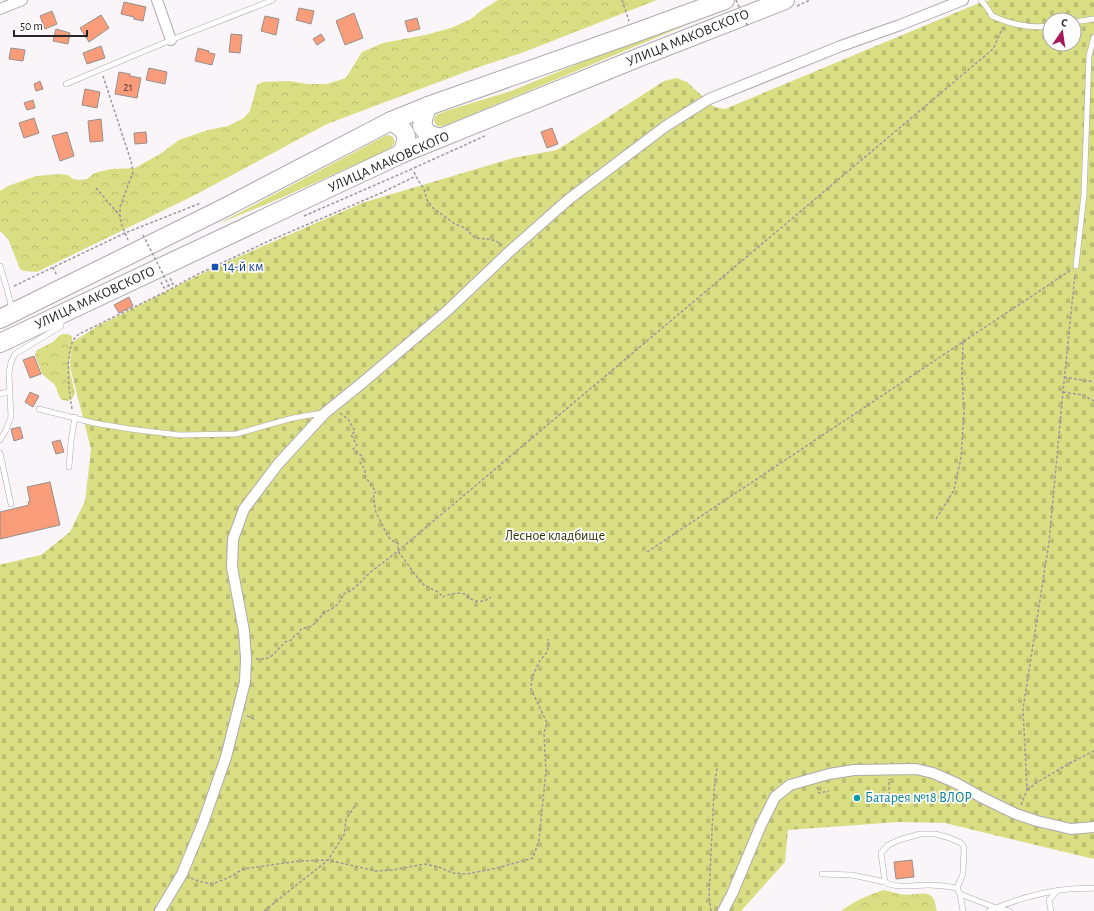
<svg xmlns="http://www.w3.org/2000/svg" width="1094" height="911" font-family="'Alegreya Sans',sans-serif">
<defs>
<pattern id="forest-crowns" width="20" height="18" patternUnits="userSpaceOnUse"><rect width="20" height="18" fill="#dade82"/><path d="M2 6a3 3 0 1 1 6 0M12 15a3 3 0 1 1 6 0" fill="none" stroke="#bbbe70"/></pattern>
<pattern id="cemetery-stones" width="16" height="16" patternUnits="userSpaceOnUse"><rect width="16" height="16" fill="#dade82"/><path d="M2 7V4a2 2 0 0 1 4 0v3zM10 15v-3a2 2 0 0 1 4 0v3z" fill="#bbbe70"/></pattern>
</defs>
<rect width="100%" height="100%" fill="#faf5f9"/>
<g fill="#dade82">
<path d="M689,24c-80,33 -159,67 -238,99 -8,3 -16,7 -17,-4l2,-4 10,-4 65,-20 88,-36z"/>
<polygon points="387,135 392,136 395,141 392,147 388,150 281,198 218,224"/>
</g>
<g fill="url(#forest-crowns)">
<polygon points="498,0 657,0 524,52 476,68 327,124 195,195 37,272 24,271 20,269 8,239 0,231 0,191 8,186 36,176 61,174 68,175 73,179 79,180 87,179 93,174 98,172 111,169 135,168 160,154 179,140 208,130 228,126 244,118 250,111 257,85 262,82 290,81 308,84 327,84 346,78 362,52 383,43 425,35 451,28 471,19 482,10"/>
<path d="M64,334h3l5,2c1,9 -3,20 -3,29 1,9 4,19 6,28l-3,6 -4,2 -6,-1 -2,-2 -5,-13 -13,-11 -7,-19 2,-5 16,-8 7,-7z"/>
<path d="M884,890c5,1 10,3 16,4 9,3 25,-4 31,2 5,4 4,10 6,15h-96c13,-10 27,-16 43,-21z"/>
</g>
<path fill="url(#cemetery-stones)" fill-rule="evenodd" d="M990,0h104v859l-149,-36 -46,-1 -111,8 -3,32 -44,49h-741v-347h3l38,-9 29,-23 15,-31 6,-52 -21,-82 1,-24 25,-16 119,-60 147,-64 151,-45 44,-8 107,-69 13,-3 10,4 27,25 11,2 254,-106zM1050,20h24v24h-24z"/>
<g fill="#f99c79" stroke="#96908e">
<polygon points="124,2 146,7 143,21 134,19 134,17 121,14"/>
<polygon points="299,8 314,11 311,24 296,20"/>
<polygon points="52,11 57,24 45,29 40,16"/>
<polygon points="354,13 363,38 345,45 336,21"/>
<polygon points="101,15 109,28 89,42 80,28"/>
<polygon points="265,16 279,19 276,35 261,31"/>
<polygon points="417,18 420,29 408,32 405,21"/>
<polygon points="56,29 70,33 68,44 53,41"/>
<polygon points="231,34 242,35 240,53 229,52"/>
<polygon points="321,34 325,40 317,45 313,39"/>
<polygon points="101,46 105,58 87,64 83,53"/>
<polygon points="11,48 25,50 23,61 9,59"/>
<polygon points="198,48 209,51 209,53 215,54 212,65 195,61"/>
<polygon points="149,68 167,72 165,84 146,80"/>
<polygon points="119,72 130,74 130,76 141,78 137,98 115,94"/>
<polygon points="40,81 43,89 36,91 34,84"/>
<polygon points="85,89 100,92 97,108 82,105"/>
<polygon points="33,100 35,108 27,110 24,103"/>
<polygon points="34,118 39,133 24,138 19,123"/>
<polygon points="101,119 103,141 90,142 88,121"/>
<polygon points="552,128 558,144 547,148 541,132"/>
<polygon points="67,132 74,156 60,161 52,136"/>
<polygon points="146,132 147,143 135,144 134,133"/>
<polygon points="129,297 133,306 119,313 114,305"/>
<polygon points="34,356 41,374 30,378 23,360"/>
<polygon points="30,392 39,396 33,407 25,402"/>
<polygon points="20,427 23,438 14,441 11,429"/>
<polygon points="60,440 64,452 56,454 52,442"/>
<polygon points="50,482 60,525 0,539 0,512 29,505 28,502 30,501 27,487"/>
<polygon points="912,860 914,877 896,879 894,862"/>
</g>
<g fill="none" stroke-linecap="round" stroke-linejoin="round">
<g stroke="#ada8ad" stroke-width="6">
<g id="lane">
<path d="M981,0l7,9 4,7c18,8 37,13 58,10"/>
<polyline points="1074,22 1094,19"/>
<polyline points="66,84 171,40 273,0"/>
<polyline points="0,266 7,289 12,309"/>
<polyline points="1076,266 1084,194 1089,56 1094,37"/>
<polyline points="0,394 10,391"/>
<polyline points="39,409 94,423 130,429 179,435 236,434 293,418 322,413"/>
<polyline points="0,440 6,430 11,417 9,373 11,362 15,354 61,326 61,319"/>
<polyline points="0,453 11,504"/>
<polyline points="69,467 71,441 75,417"/>
<path d="M920,834h15l15,4 11,5 3,4 -1,27 -6,14c-10,-2 -19,-3 -29,-3 -14,0 -31,4 -43,-3l-4,-29 7,-8 11,-5z"/>
<polyline points="822,874 852,875 885,882"/>
<polyline points="957,888 960,894 996,908 1009,911"/>
<polyline points="960,894 963,911"/>
<path d="M989,911c25,-11 53,-19 80,-22 8,-1 17,0 25,-1"/>
<polyline points="1051,911 1049,900 1057,891"/>
</g>
</g>
<g stroke="#ada8ad" stroke-width="12">
<g id="street">
<polyline points="157,0 171,40"/>
<polyline points="0,9 22,0"/>
<polyline points="160,911 182,874 203,823 226,757 245,682 246,658 244,631 232,567 233,539 244,509 278,464 325,413 362,383 447,311 509,252 569,199 666,126 709,99 841,46 900,25 963,0"/>
<polyline points="723,911 732,894 761,825 775,797 790,785 829,774 854,770 916,769 933,773 956,783 981,797 1016,814 1037,821 1071,829 1094,827"/>
</g>
</g>
<g stroke="#ada8ad" stroke-width="20">
<g id="highway">
<polyline points="428,106 424,115 422,126 428,134 440,138"/>
<path d="M391,121c17,10 19,16 10,33"/>
<polyline points="0,319 224,208 391,121 428,106 632,34 725,0"/>
<polyline points="0,343 401,154 640,57 785,0"/>
</g>
</g>
<g stroke="#9c999c" stroke-width="1.5" stroke-dasharray="3 2" stroke-linecap="butt">
<polyline points="622,0 629,21"/>
<polyline points="797,6 810,0"/>
<polyline points="103,76 131,161 133,172 120,207 120,216 121,223 128,240"/>
<path d="M414,172l4,8 6,9 3,11 6,8 22,16 10,4 10,10c10,1 19,0 27,7"/>
<polyline points="96,188 120,216"/>
<polyline points="304,216 405,172 487,135"/>
<polyline points="53,267 57,276"/>
<polyline points="161,282 164,288 173,284 170,278"/>
<polyline points="14,286 125,233 201,203"/>
<polyline points="1064,377 1094,382"/>
<polyline points="1063,392 1083,395 1094,401"/>
<path d="M72,409c-3,-17 -7,-52 1,-68 1,-3 4,-5 6,-7l90,-44 27,-15 75,-35 110,-47 35,-17"/>
<path d="M340,413l8,6 7,12 -4,4 6,10 -4,4 10,8 -3,5 5,8v6l11,16 -3,2c2,7 1,7 2,13 0,6 5,12 7,17 4,8 6,17 16,19v8l19,26 7,8 14,7 5,5c5,-3 17,-5 22,-3 3,1 5,5 8,6 6,3 13,1 18,-3"/>
<polyline points="936,519 954,490 961,458 964,412 962,376 963,341"/>
<polyline points="647,552 1071,270"/>
<path d="M256,659h8l6,-2 4,-3 11,-12 6,-2 4,-5 4,-2 2,-4 11,-3 7,-7 4,-6 7,-3 7,-5 5,-7 1,-4c13,-4 19,-15 29,-23 9,-7 17,-13 26,-20l595,-502 10,-22"/>
<polyline points="247,716 254,719"/>
<polyline points="817,787 819,793 829,791"/>
<polyline points="1027,790 1036,783 1070,763 1094,751"/>
<polyline points="889,795 889,779"/>
<polyline points="953,801 954,793"/>
<polyline points="1021,805 1027,790 1023,709 1049,542 1063,392 1075,274"/>
<polyline points="191,878 198,881 212,884 228,878 243,869 299,861 328,860 376,871 393,870 424,864 439,867 452,873 467,874 497,868 533,858 539,840 546,771 544,733 547,723 531,689 532,678 539,662 547,652 549,645 548,639"/>
<polyline points="264,911 328,860 344,835 346,819 355,806"/>
<polyline points="711,911 709,896 714,790 717,767"/>
</g>
<use href="#lane" stroke="#fff" stroke-width="5"/>
<use href="#street" stroke="#fff" stroke-width="10"/>
<use href="#highway" stroke="#fff" stroke-width="18"/>
<g stroke="#9c999c" stroke-width="1.5" stroke-dasharray="3 2" stroke-linecap="butt">
<polyline points="736,0 748,27"/>
<polyline points="143,235 169,286"/>
</g>
</g>
<rect fill="#1a4fb4" stroke="#fff" stroke-width="1.5" x="211" y="263" width="8" height="8" rx="2"/>
<circle fill="#0f9aa8" stroke="#fff" stroke-width="1.5" cx="857" cy="798" r="4"/>
<g text-anchor="middle" dominant-baseline="central" stroke-width="3.5" stroke-linejoin="round" paint-order="stroke">
<g font-size="12" fill="#5c443c">
<text x="128" y="87">21</text>
</g>
<g font-size="14" fill="#272627" stroke="#fff">
<text transform="translate(688 38) rotate(-22)">УЛИЦА МАКОВСКОГО</text>
<text transform="translate(389 162) rotate(-24)">УЛИЦА МАКОВСКОГО</text>
<text transform="translate(95 298) rotate(-25)">УЛИЦА МАКОВСКОГО</text>
</g>
<g font-size="14" fill="#164399" stroke="#fff" text-anchor="start">
<text x="223" y="267">14-й км</text>
</g>
<g font-size="14" fill="#33340a" stroke="#fff">
<text x="555" y="536">Лесное кладбище</text>
</g>
<g font-size="14" fill="#0d838f" stroke="#fff" text-anchor="start">
<text x="865" y="798">Батарея №18 ВЛОР</text>
</g>
</g>
<g transform="translate(1062 32) rotate(13)"><circle r="19" fill="#ffffff" stroke="#a9a8a9"/>
<path d="M0-3L7 15L0 10L-7 15Z" fill="#a6185b"/>
<text y="-6" font-size="11" font-weight="bold" text-anchor="middle" fill="#272627">С</text>
</g>
<path d="M14 30v6h73v-6" fill="none" stroke="#272627" stroke-width="2"/>
<text x="20" y="30" font-size="12" fill="#272627" stroke="#ffffff" stroke-width="3" paint-order="stroke">50 m</text>
</svg>
